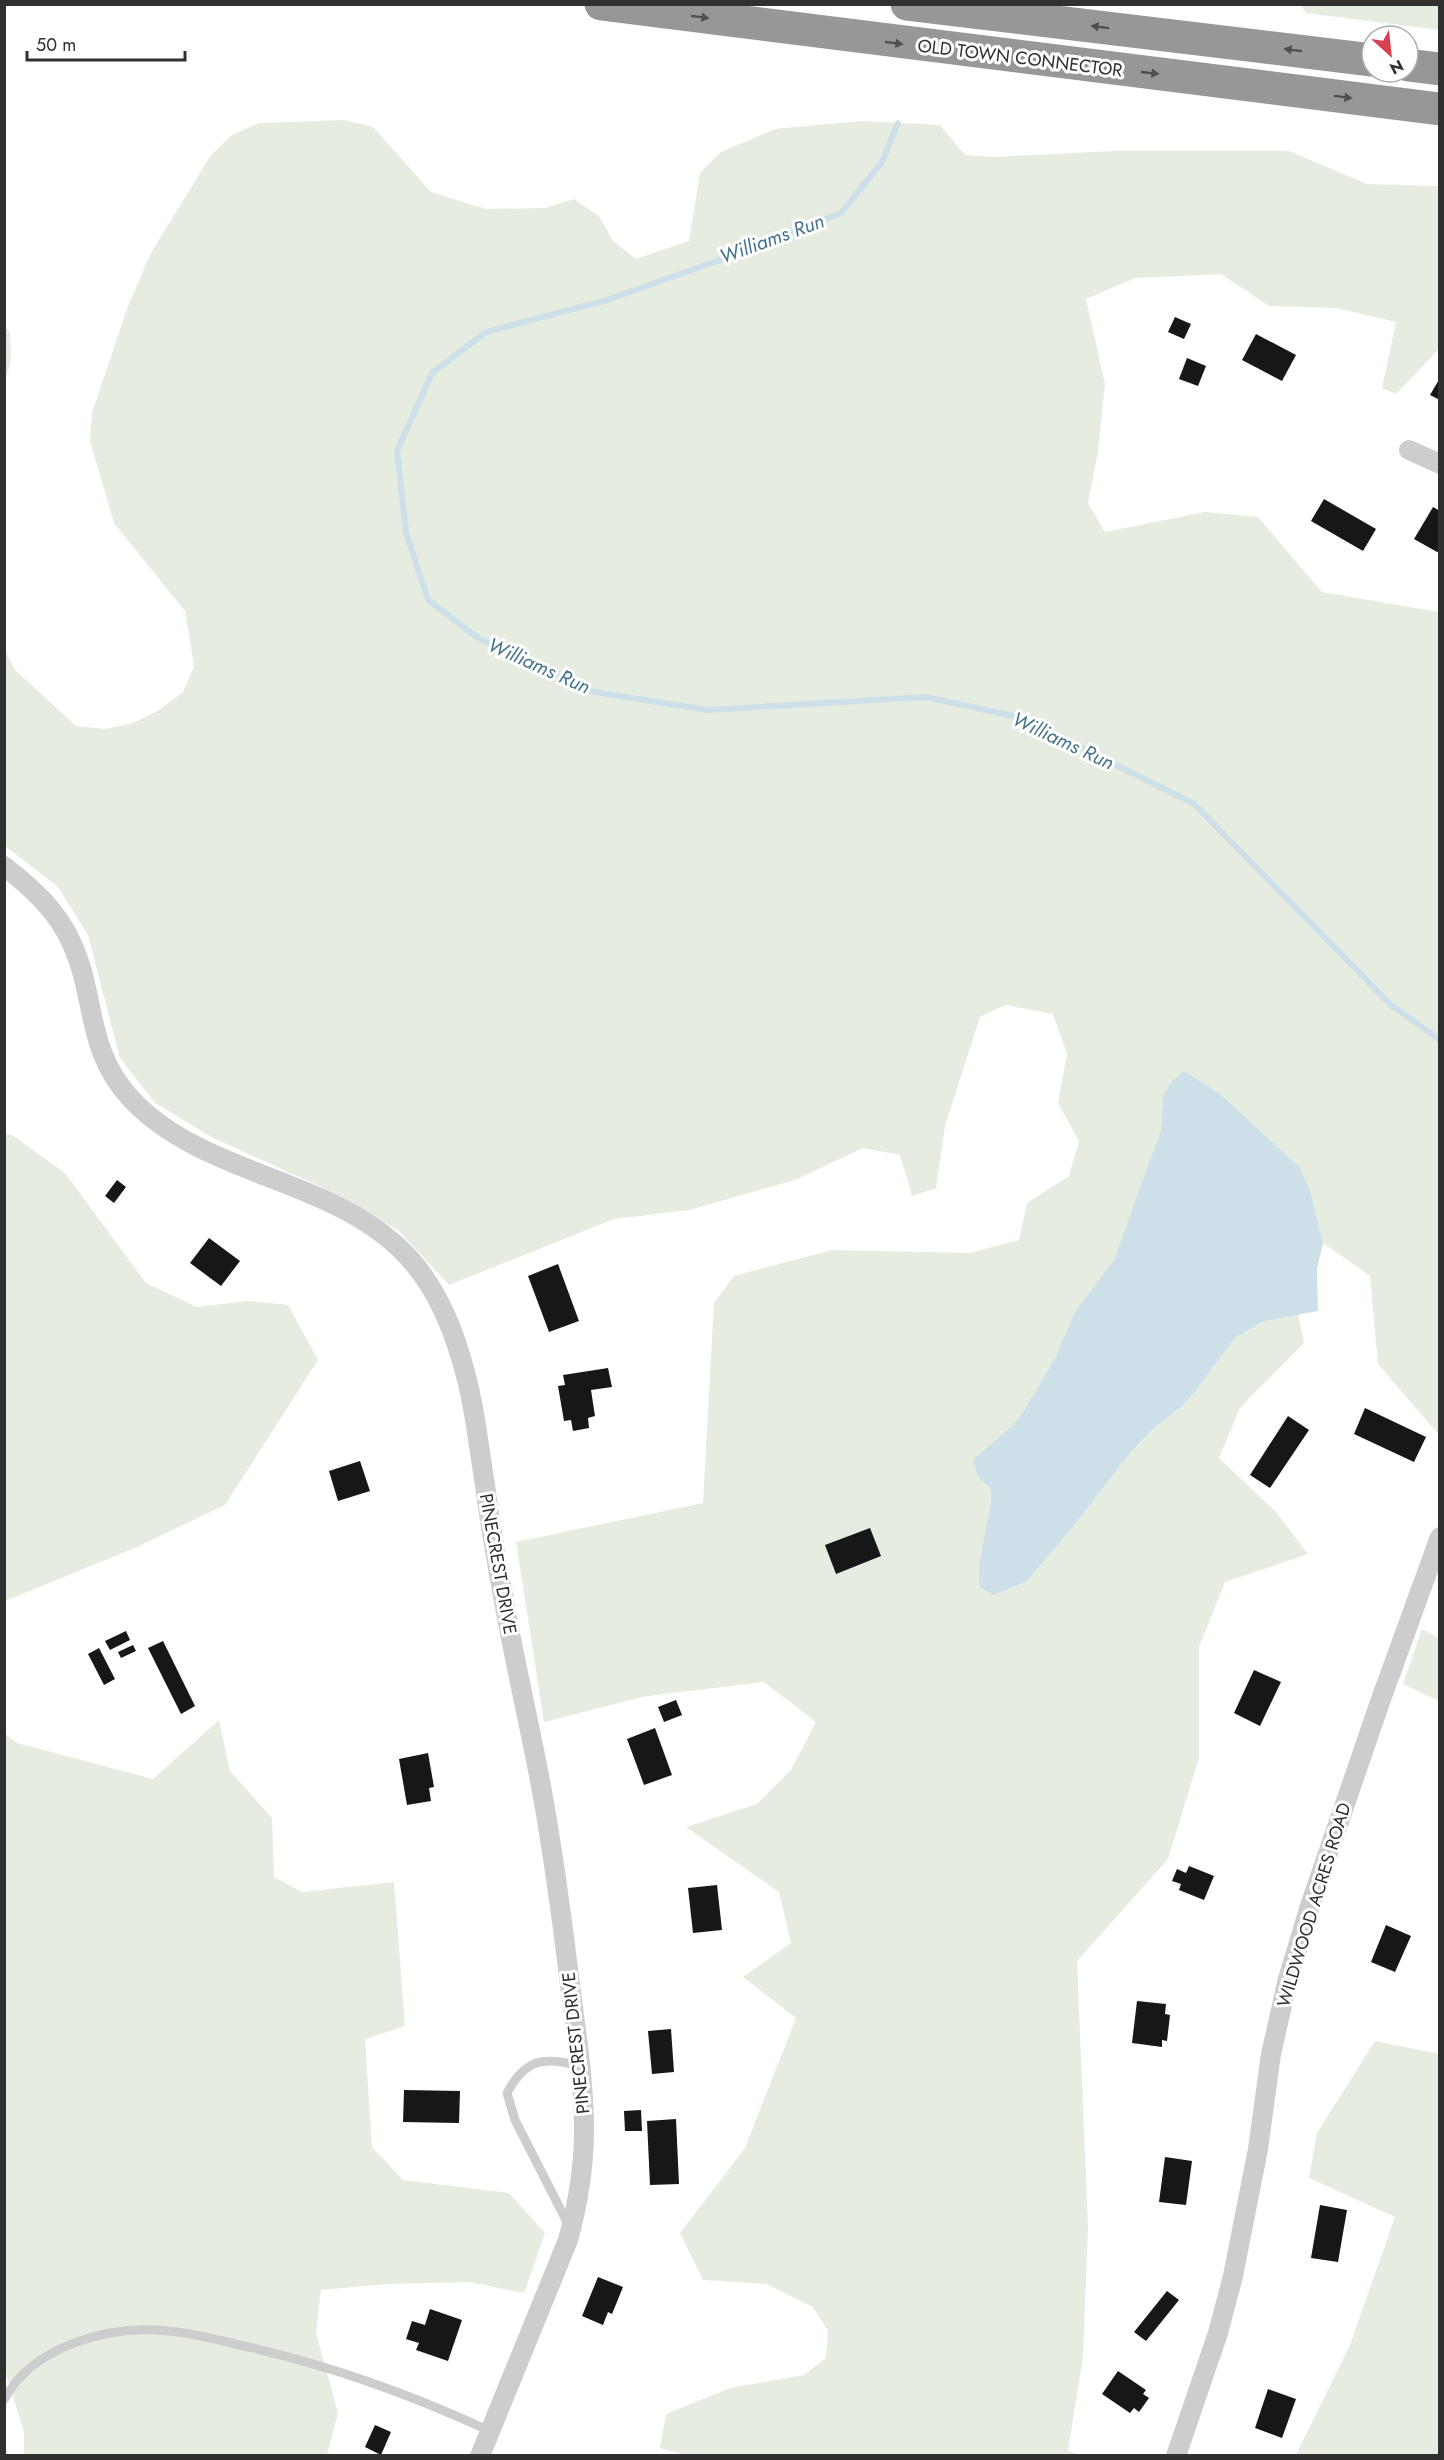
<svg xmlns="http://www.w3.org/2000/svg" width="1444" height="2460" font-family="Jost,sans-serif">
<rect width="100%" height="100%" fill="#fff"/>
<g fill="#e6ecdf">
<polygon points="1301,5 1439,5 1439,30 1306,13"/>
<polygon points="344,120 373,127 431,192 486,209 545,208 574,199 599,216 613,241 636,259 689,241 700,173 721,152 775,129 862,121 940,125 965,155 995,157 1113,151 1289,151 1367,184 1439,186 1439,349 1396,394 1382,388 1396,322 1336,308 1269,306 1221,274 1135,278 1086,299 1105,384 1098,452 1088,503 1105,532 1205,512 1258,517 1322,592 1439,612 1440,1436 1378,1364 1370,1276 1323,1243 1311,1194 1163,1096 1161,1130 1115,1260 1075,1312 1055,1358 1022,1414 978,1477 991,1489 989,1522 980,1554 994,1595 1027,1581 1072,1528 1131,1452 1154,1428 1182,1406 1194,1393 1235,1338 1264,1321 1298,1314 1304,1343 1240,1408 1219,1458 1276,1512 1308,1554 1225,1582 1199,1647 1199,1758 1168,1859 1077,1961 1088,2227 1083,2357 1068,2450 1078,2455 688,2456 660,2448 666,2414 730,2388 804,2375 826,2358 828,2331 813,2307 767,2284 703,2280 680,2233 745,2148 796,2018 743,1977 791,1943 779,1892 686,1827 757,1804 791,1770 816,1722 764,1682 647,1696 544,1722 516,1542 703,1503 714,1303 734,1276 832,1250 970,1253 1019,1240 1027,1203 1069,1176 1079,1141 1058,1103 1067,1054 1053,1014 1006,1005 980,1017 945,1126 936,1188 912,1196 900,1155 863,1148 795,1180 689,1210 614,1219 449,1285 398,1230 319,1186 213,1138 155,1103 120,1058 88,935 58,887 5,846 4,647 14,669 76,726 105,729 133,723 159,710 183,692 194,666 185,611 114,523 90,441 92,413 128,306 151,253 211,155 232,135 259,123"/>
<polygon points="5,327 10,332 11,360 5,381"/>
<polygon points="5,1133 12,1135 65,1173 146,1283 197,1307 248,1301 288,1305 318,1360 225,1505 137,1547 5,1601"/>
<polygon points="1422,1629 1439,1638 1439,1701 1403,1684"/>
<polygon points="219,1720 230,1771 272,1818 274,1877 303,1892 394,1882 405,2026 365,2039 372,2147 403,2180 509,2193 545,2233 524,2293 470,2282 387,2284 321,2290 316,2333 338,2413 327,2455 24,2455 24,2432 4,2367 4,1733 17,1743 153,1779"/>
<polygon points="1375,2041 1439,2054 1439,2455 1296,2455 1350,2345 1395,2217 1309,2178 1317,2133"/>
</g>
<path fill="#cde0ea" d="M1184,1071l36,23 80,74 11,26 12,49 -6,26 1,42 -54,10 -29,17 -41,55 -12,13 -28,22 -23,24 -59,76 -45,53 -33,14 -14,-8c-5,-34 12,-64 11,-98l-13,-12 -5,-17 38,-33 11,-13 33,-56 20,-46 39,-52 47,-130 2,-34 8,-14z"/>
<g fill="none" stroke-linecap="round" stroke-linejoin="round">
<polyline stroke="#cde0ea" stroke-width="6" points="898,123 882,162 841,213 725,258 607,300 486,332 432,373 397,451 406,532 428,600 478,638 594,692 708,710 926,697 1022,718 1194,804 1391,1005 1440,1040"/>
</g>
<g fill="#171717">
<polygon points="1175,317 1191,324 1184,339 1168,332"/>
<polygon points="1256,334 1296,355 1282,381 1242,360"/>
<polygon points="1187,358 1206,366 1198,386 1179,379"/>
<polygon points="1440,378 1440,400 1430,395"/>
<polygon points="1324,499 1376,529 1363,551 1311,521"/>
<polygon points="1433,507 1440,511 1440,551 1437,552 1414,539"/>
<polygon points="117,1180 126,1187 114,1203 105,1196"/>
<polygon points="209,1238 240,1261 221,1286 190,1263"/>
<polygon points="558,1264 579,1321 549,1332 528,1276"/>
<polygon points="608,1368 612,1387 591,1390 595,1416 588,1418 589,1428 573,1431 571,1420 564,1421 558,1386 565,1385 563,1375"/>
<polygon points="1365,1408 1426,1437 1414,1462 1354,1434"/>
<polygon points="1288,1416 1309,1430 1270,1488 1250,1475"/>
<polygon points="360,1461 370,1491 338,1501 329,1471"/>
<polygon points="870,1528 881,1556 836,1574 825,1545"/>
<polygon points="126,1631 130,1640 110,1650 105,1641"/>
<polygon points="163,1641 195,1706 181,1714 148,1648"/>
<polygon points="133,1645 136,1651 121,1658 118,1652"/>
<polygon points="99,1648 115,1679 104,1685 88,1654"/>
<polygon points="1254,1670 1281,1682 1260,1726 1234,1713"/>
<polygon points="676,1700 682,1715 664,1722 658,1707"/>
<polygon points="655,1728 672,1775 644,1785 627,1739"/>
<polygon points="428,1753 434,1787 429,1788 431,1801 407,1805 399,1759"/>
<polygon points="1189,1866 1214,1876 1204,1900 1179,1890 1181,1884 1172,1881 1177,1869 1186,1873"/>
<polygon points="717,1885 722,1930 693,1933 688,1888"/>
<polygon points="1386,1925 1411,1936 1395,1972 1371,1962"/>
<polygon points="1137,2001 1166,2004 1165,2014 1170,2015 1167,2041 1162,2040 1162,2047 1132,2043"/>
<polygon points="671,2029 674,2072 652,2074 648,2031"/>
<polygon points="404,2090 460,2091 459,2123 403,2122"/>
<polygon points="641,2110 642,2131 625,2131 624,2111"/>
<polygon points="676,2119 679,2184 650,2185 647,2121"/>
<polygon points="1165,2157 1192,2161 1186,2205 1159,2202"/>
<polygon points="1320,2205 1347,2210 1338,2262 1311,2258"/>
<polygon points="598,2277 623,2287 612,2314 608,2312 603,2325 582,2316"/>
<polygon points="1167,2291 1179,2300 1146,2341 1134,2332"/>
<polygon points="430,2309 462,2320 448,2361 416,2350 419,2343 406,2339 412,2321 425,2325"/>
<polygon points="1118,2371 1146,2390 1143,2394 1149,2398 1139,2412 1134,2408 1130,2413 1102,2394"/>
<polygon points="1268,2389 1296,2399 1282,2438 1255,2428"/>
<polygon points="375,2425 391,2432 381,2455 365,2447"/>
</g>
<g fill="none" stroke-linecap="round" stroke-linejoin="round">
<g stroke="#cdcdcd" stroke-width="9">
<path d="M569,2226l-54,-106 -8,-27c18,-34 37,-37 72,-27"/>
<path d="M4,2400c29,-55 106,-75 164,-69 26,2 51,9 76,15 86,19 166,48 246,85"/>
</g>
<g stroke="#cdcdcd" stroke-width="20">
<polyline points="1409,450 1440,464"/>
<path d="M4,866c28,22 54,45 68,78 25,55 13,106 60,156 76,79 204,77 278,159 24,27 41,65 51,99 13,42 17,84 24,127 6,48 15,95 24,143 10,52 22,105 32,158 12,65 21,133 29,199 6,47 14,97 14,144 0,39 -6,75 -16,111l-88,216"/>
<polyline points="1176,2456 1218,2333 1233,2276 1258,2149 1271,2054 1288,1979 1310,1906 1380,1702 1440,1537"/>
</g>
<g stroke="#979797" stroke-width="33">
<path d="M601,4c279,37 559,69 839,105"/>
<polyline points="907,4 1372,60"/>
<polyline points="1408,65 1440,69"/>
</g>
</g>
<defs><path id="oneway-solid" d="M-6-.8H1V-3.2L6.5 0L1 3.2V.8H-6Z" transform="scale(1.5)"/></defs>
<g fill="#4f4f4f">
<use href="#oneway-solid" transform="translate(700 17) rotate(7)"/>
<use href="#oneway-solid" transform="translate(1100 27) rotate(-173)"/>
<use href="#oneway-solid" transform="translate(894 43) rotate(7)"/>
<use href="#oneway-solid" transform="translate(1293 50) rotate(-173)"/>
<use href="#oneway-solid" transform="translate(1150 73) rotate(6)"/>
<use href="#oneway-solid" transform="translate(1343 97) rotate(7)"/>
</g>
<g text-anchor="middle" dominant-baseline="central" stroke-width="6" stroke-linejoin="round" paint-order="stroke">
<g font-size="18" fill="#303030" stroke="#fff">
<text transform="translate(1020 58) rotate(7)">OLD TOWN CONNECTOR</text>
<text transform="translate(498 1564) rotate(80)">PINECREST DRIVE</text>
<text transform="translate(1314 1905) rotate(-73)">WILDWOOD ACRES ROAD</text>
<text transform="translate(576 2043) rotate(-96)">PINECREST DRIVE</text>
</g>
<g font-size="20" font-style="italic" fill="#43738c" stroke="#fff">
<text transform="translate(772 239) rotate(-20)">Williams Run</text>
<text transform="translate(539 666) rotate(24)">Williams Run</text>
<text transform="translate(1063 741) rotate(25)">Williams Run</text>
</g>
</g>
<rect width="1444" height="2460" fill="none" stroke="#303030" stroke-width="12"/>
<g transform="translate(1390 54) rotate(153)"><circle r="28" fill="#ffffff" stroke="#acacac" stroke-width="1.5"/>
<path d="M0-4.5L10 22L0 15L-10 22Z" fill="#d84052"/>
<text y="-9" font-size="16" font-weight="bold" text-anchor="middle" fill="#303030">N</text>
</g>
<path d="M27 51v9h158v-9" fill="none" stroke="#303030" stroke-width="3"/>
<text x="36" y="51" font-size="18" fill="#303030" stroke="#ffffff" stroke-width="4.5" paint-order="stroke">50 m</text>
</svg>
